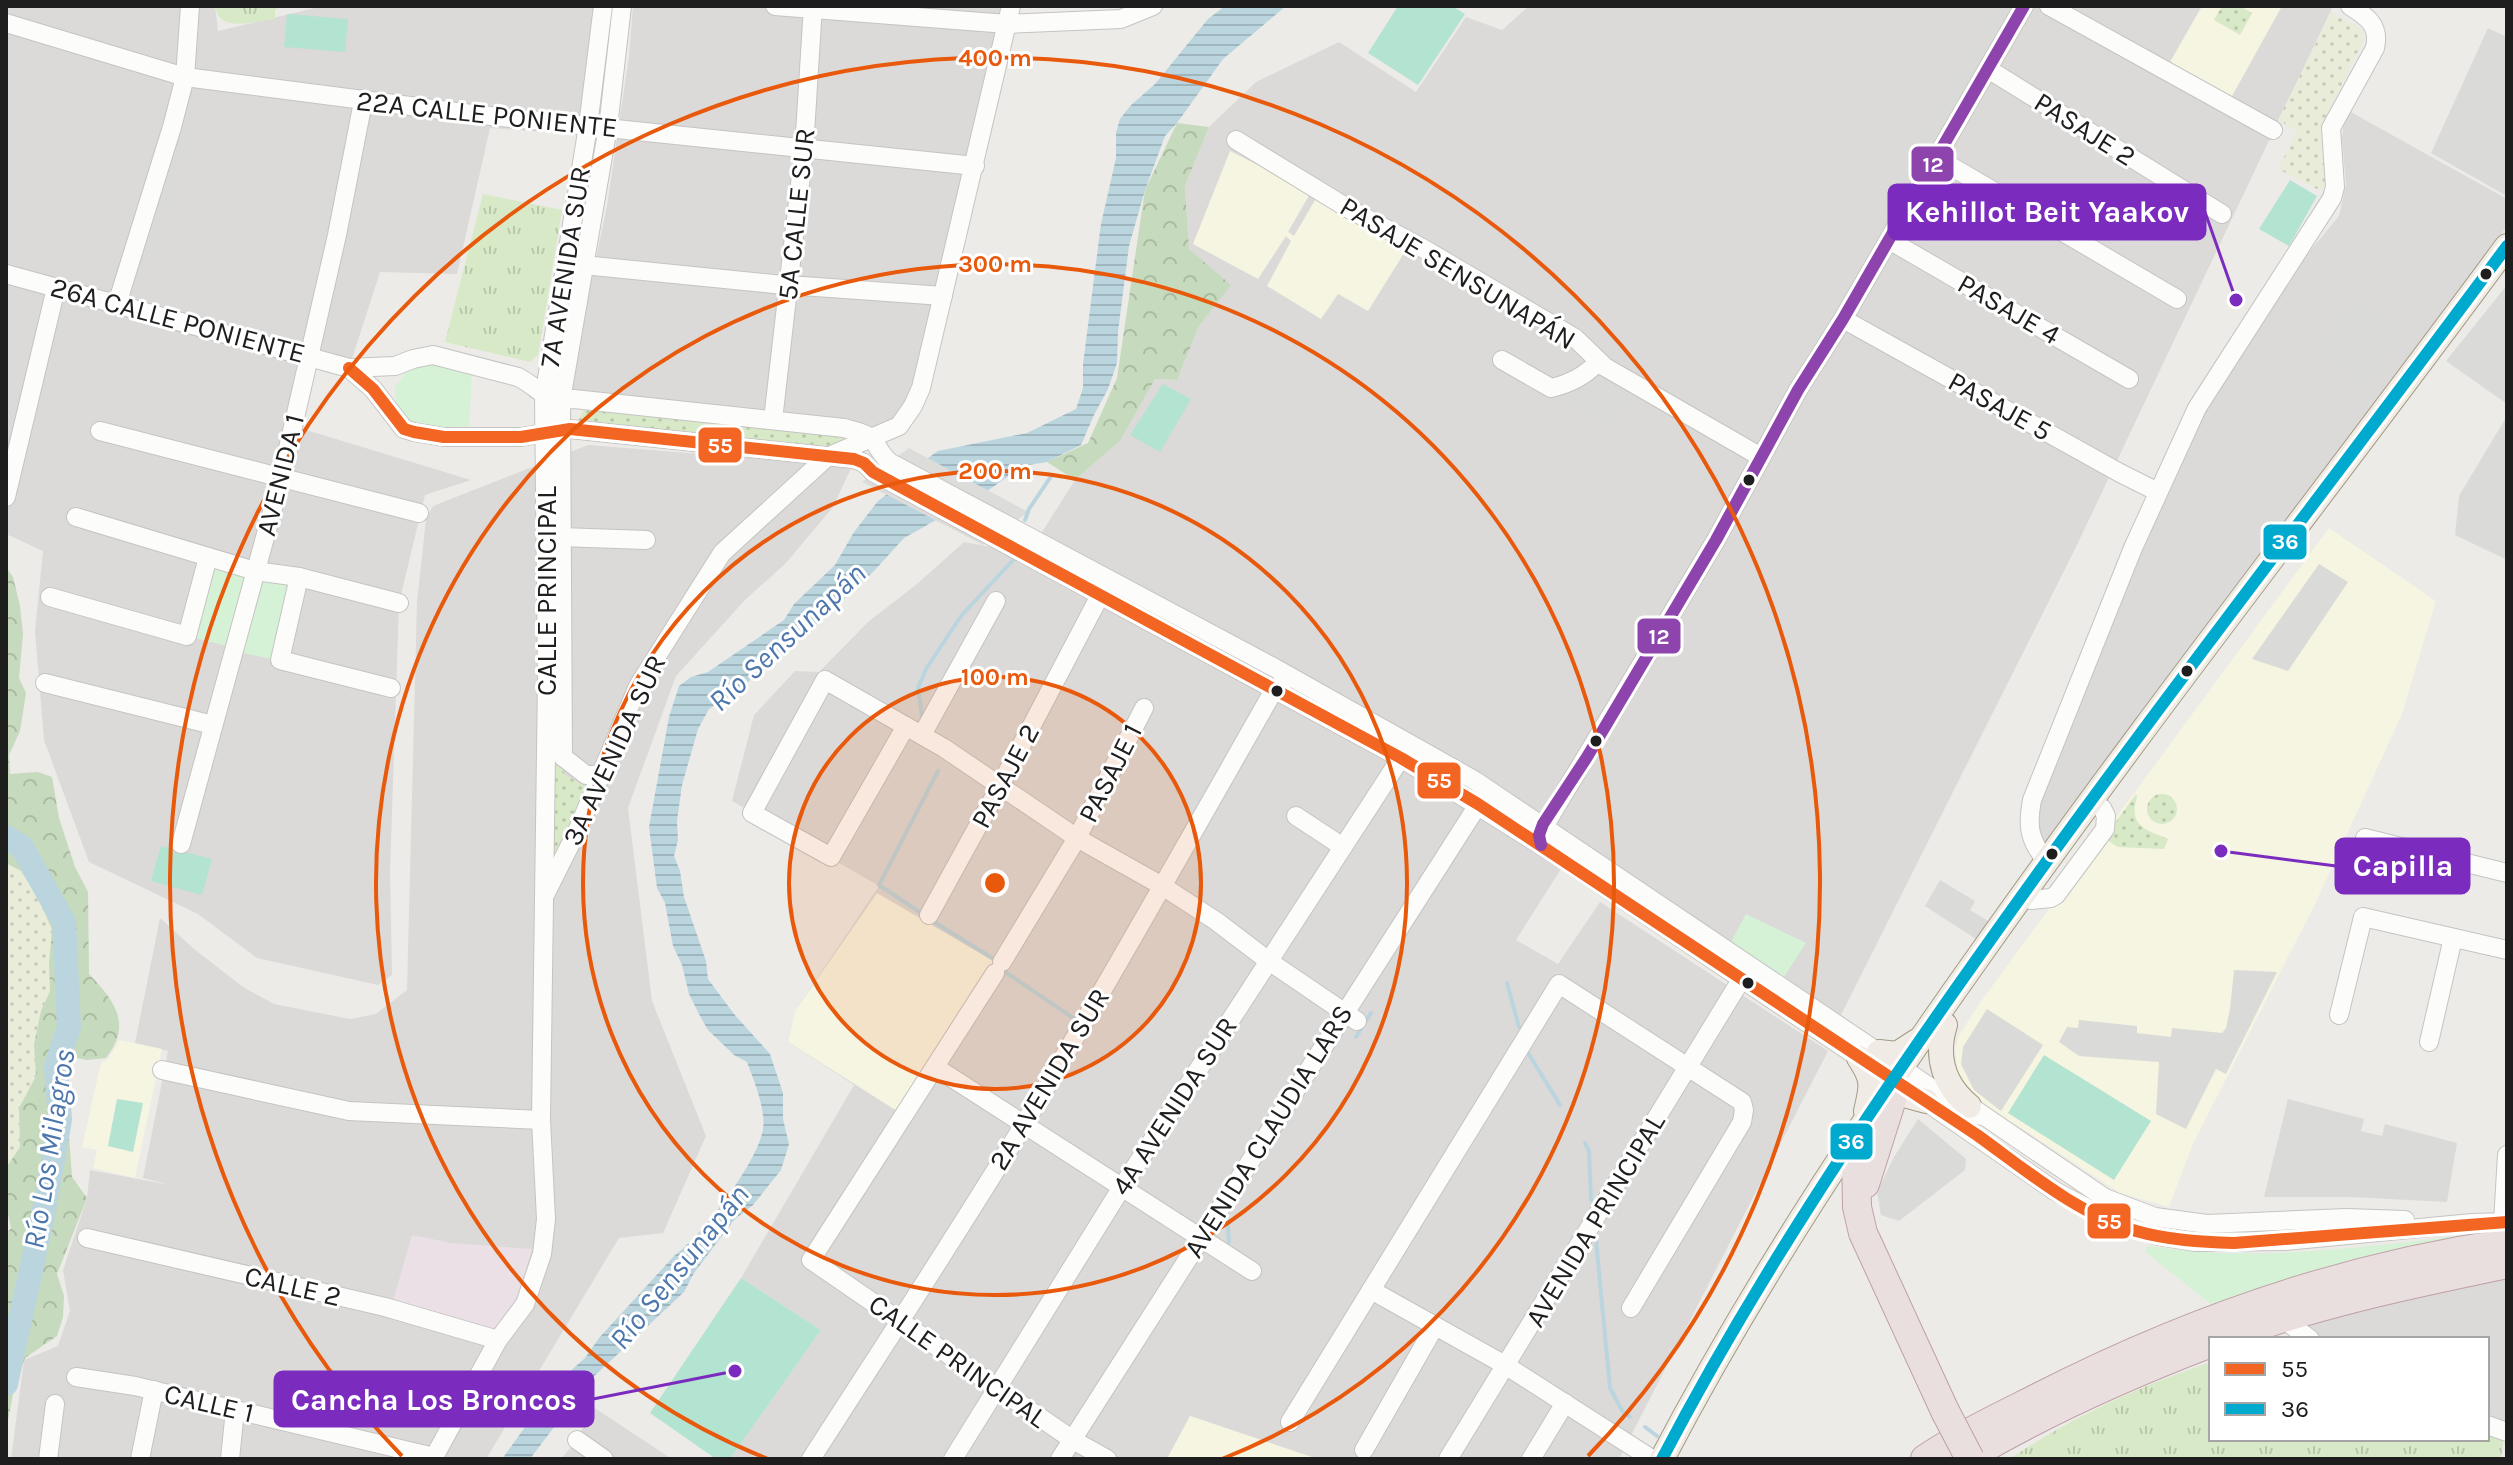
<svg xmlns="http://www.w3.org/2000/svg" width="2513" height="1465" font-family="Karla,sans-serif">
<defs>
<pattern id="farmland-dots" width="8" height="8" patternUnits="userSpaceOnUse" patternTransform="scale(2)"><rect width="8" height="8" fill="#eaecda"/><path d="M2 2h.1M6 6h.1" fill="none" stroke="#c8cabb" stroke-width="1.8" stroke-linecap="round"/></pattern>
<pattern id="grass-tufts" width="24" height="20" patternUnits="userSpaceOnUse" patternTransform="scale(2)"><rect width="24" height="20" fill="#d7e9c6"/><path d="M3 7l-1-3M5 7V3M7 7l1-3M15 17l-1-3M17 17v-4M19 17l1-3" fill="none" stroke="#b8c7aa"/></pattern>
<pattern id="forest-crowns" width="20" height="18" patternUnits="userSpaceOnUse" patternTransform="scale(2)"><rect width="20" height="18" fill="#c6dabd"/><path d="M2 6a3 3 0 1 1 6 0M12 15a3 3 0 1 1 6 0" fill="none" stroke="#aabba2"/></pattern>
<pattern id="garden-dots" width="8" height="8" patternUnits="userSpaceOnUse" patternTransform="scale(2)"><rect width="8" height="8" fill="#d7e9c6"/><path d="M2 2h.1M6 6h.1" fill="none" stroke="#b8c7aa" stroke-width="1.8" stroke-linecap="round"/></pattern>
<pattern id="water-rules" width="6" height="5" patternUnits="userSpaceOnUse" patternTransform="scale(2)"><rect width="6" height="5" fill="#bbd5df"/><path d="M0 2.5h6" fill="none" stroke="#a0b6bf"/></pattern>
</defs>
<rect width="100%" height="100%" fill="#ecebe7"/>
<g fill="#dbdad8">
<polygon points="6,6 215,6 218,31 323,6 599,6 587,135 490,128 457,274 380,272 349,368 309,356 293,426 471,480 425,495 399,603 390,872 392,975 378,985 257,958 198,914 89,862 44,740 35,631 43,551 6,534"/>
<polygon points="633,6 1001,6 917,385 904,411 881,427 577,397 568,391 607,206 629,56"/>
<polygon points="1529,6 2333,6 2075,549 1836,1025 1543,824 1037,540 1075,480 1120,441 1155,379 1177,380 1199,326 1230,285 1189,250 1185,186 1209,127 1256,82 1339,42 1416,92 1466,17 1502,30"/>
<polygon points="2349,111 2507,199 2507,226 2042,867 2026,819 2187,440 2275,293 2339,216 2346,185 2342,139 2344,120"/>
<polygon points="588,445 852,466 833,507 786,563 745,600 676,676 628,808 652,1001 706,1136 663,1233 619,1238 486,1459 11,1459 24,1360 58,1346 70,1311 63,1270 87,1198 90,1170 170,1185 143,1178 168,1051 135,1043 160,918 194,949 243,987 274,1004 350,1019 376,1014 407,990 417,602 426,519 433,506"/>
<polygon points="964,542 1025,553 1566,861 1516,940 1558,964 1600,902 1828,1051 1619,1459 1318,1459 1190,1416 1167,1459 730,1459 821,1330 741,1278 854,1085 788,1042 795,1011 879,886 732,801 754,715 795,671 819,672 868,622 917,584"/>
<polygon points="2507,1276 2507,1432 2487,1425 2487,1339 2326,1339 2301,1326 2422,1291"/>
<polygon points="593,1407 672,1459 561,1459 577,1440"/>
</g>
<polygon fill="#eae0e5" points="412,1235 451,1243 532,1249 517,1301 494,1332 392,1304"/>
<g fill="#f5f5e2">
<polygon points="2202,6 2282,6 2231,98 2170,62"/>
<polygon points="1230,151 1311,192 1288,232 1294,236 1318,195 1406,250 1368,311 1338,294 1321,319 1267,286 1291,241 1286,236 1258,279 1193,244"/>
<polygon points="2329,528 2436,601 2402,714 2315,904 2193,1144 2169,1207 2120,1193 1995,1111 1970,1092 1958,1073 1955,1050 1959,1035 1982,1000"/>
<polygon points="877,893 995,962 897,1111 788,1042 795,1011"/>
<polygon points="119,1040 162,1049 135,1178 93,1168 97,1150 82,1147 101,1063 109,1058"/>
<polygon points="1190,1416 1317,1459 1167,1459"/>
</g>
<g fill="#dadad8">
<polygon points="1999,8 2017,19 1897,227 1879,216"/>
<polygon points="2488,28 2507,37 2507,196 2431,153"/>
<polygon points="172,127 190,131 190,136 144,275 139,277 126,273"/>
<polygon points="340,151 353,154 330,264 311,259"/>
<polygon points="2507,285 2507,404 2446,361"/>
<polygon points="2353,301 2407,332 2367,386 2320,352"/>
<polygon points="1597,365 1634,385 1609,429 1547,394"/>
<polygon points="2507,416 2507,560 2455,535 2459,496"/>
<polygon points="2319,564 2348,582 2288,671 2252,659"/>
<polygon points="1940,880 1975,901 1970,910 1988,921 1976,939 1925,906"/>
<polygon points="2234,970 2277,972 2226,1074 2216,1069 2186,1129 2156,1114 2159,1062 2079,1056 2059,1042 2067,1027 2078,1028 2079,1020 2137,1026 2137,1033 2171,1037 2172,1028 2222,1033 2226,1028 2230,1009"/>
<polygon points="1987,1009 2043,1045 2001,1111 1974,1090 1961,1064 1963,1047"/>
<polygon points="2288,1099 2364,1119 2361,1131 2382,1136 2385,1124 2457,1143 2447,1202 2351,1197 2264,1197"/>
<polygon points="1918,1119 1966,1159 1965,1170 1899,1221 1881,1215 1877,1192 1894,1157"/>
</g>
<g fill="url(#farmland-dots)">
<polygon points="2331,13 2362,29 2364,39 2321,127 2325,182 2321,191 2278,169 2298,131 2278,120"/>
<polygon points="6,863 21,871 38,897 52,930 49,964 50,991 41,1011 34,1044 36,1076 19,1108 20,1147 6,1171"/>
</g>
<g fill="url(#grass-tufts)">
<path d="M215,6h69l-9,4v9c-20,2 -56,15 -60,-13z"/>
<polygon points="483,194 562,210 538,355 530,362 445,342"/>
<path d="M2211,1362v77h276v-5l16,7 -2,18h-492c66,-43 128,-72 202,-97z"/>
</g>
<g fill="url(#forest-crowns)">
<polygon points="1177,123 1209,127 1185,186 1189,249 1231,285 1199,326 1177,380 1155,379 1120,441 1075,480 1047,462 1088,443 1117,378 1145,190"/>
<path d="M6,567l7,10 7,29 3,28 -4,44 7,15 -6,38 -11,24 1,19 28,-2 14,5 7,41 16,49 13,25 1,82c25,26 44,50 17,84l-19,2 -15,-3 -8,11 8,109 15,21 -30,76 7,22 -1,21 -6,19 -32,22 -12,36 -7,37v-197l5,-6 -5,-23v-37l14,-21 -1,-39 17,-32 -2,-32 7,-33 9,-20 -1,-27 3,-34 -14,-33 -17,-26 -15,-8z"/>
</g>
<g fill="#d5f2d7">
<polygon points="428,364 472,371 469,426 445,428 406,421 396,405 395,387 407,371"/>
<polygon points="208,557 247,569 227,646 187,636"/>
<polygon points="255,571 291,576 271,659 234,651"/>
<polygon points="1746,914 1806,943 1782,980 1732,948 1732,940"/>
<path d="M2473,1234l6,4 -223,53 -45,13 -66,-52 3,-6c108,17 217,1 325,-12z"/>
</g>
<g fill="url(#garden-dots)">
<polygon points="2222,6 2240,6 2252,13 2240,35 2214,20"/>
<polygon points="587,410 841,433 849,439 841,447 586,427 578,421 582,412"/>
<polygon points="560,764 565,775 587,787 554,860 550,857 548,771"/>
<path d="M2136,794l1,3c-9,29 9,33 31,42l-4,10 -46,-2 -14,-9z"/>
<circle cx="2162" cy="809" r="15"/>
</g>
<g fill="#b3e3d1">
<polygon points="1398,6 1452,6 1465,14 1418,85 1368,53"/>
<polygon points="287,14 348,19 345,52 284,47"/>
<polygon points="2290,180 2317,196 2289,246 2259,229"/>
<polygon points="1163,384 1191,399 1160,452 1130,435"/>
<polygon points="161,846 212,859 202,895 151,881"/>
<polygon points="2044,1055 2151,1121 2114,1180 2008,1113"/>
<polygon points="117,1099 143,1103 133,1152 108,1146"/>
<polygon points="741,1278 821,1330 730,1459 716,1459 650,1413"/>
</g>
<path fill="url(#water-rules)" d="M1225,6h61l-63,53 -46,64 -12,13 -20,54 -16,56 -11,86 -1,31 -9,26 -14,26 -13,30 -34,17 -25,4 -36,26 -82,46 -30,33 -68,63 -17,8 -46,45 -34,22 -11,20 -16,56 -5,36 1,19 -4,16 6,15 4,26 22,64 2,18 26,35 36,40 13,39v26l6,25 -8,26 -28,35 -19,15 -40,53 -10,19 -96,90 -58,77h-28l54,-75 29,-26 14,-20 75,-82c27,-19 84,-94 89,-127 3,-20 -9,-48 -16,-67l-13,-7 -26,-25 -8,-14 -11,-22 -7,-29 -9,-19 -8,-43 -8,-15 -8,-61 20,-110 10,-31 12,-9 17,-5 76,-52 10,-16 41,-39 19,-33 24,-31 49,-37 1,-6 10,-7 89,-18 49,-24 7,-21v-24l18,-140 15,-66v-25l4,-14 11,-14 24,-21 53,-65z"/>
<polygon fill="#dcdcda" points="909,448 1028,512 983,545 862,482"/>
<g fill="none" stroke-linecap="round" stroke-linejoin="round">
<g stroke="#bbd5df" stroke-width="4">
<polyline points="1025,520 1029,509 1052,475"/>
<polyline points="923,722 918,688 926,669 961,616 1015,558"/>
<polyline points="924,915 879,885 938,771"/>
<polyline points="931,920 997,961"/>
<polyline points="1004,971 1073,1018"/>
<polyline points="1507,983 1519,1027"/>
<polyline points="1356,1037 1371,1013"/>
<polyline points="1527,1051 1560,1105"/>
<polyline points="1585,1143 1589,1151 1591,1200"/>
<polyline points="1227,1214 1229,1242"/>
<polyline points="1595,1230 1610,1388 1623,1412 1630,1417"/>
<polyline points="1645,1427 1657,1436"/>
</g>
<polyline stroke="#bbd5df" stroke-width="24" points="6,837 22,847 64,922 69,1027 56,1066 60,1120 43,1215 6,1384"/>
<g stroke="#c5c4c3" stroke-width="20">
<g id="minor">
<polyline points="775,6 1007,24 1121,19 1153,6"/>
<polyline points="2049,6 2273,130"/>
<polyline points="6,23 185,77 472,114 975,166"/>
<polyline points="1988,69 2222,214"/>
<polyline points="1236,140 1349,209 1426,250 1575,338 1605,367 1761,457"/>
<polyline points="1937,158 2177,299"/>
<polyline points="1889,240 2129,379"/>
<polyline points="583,265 774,284 943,296"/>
<path d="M6,274l343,94 46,-2 18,-7 20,-4 85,22c25,13 24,25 56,22l270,29c7,2 19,4 26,9 8,7 10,19 21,26l384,205 199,112 493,332 15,4"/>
<polyline points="117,304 172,127 185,77 190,6"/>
<polyline points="1843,319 2120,473 2158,492"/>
<path d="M1502,360l49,28c18,-4 34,-12 47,-26"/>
<polyline points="349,368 373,389 404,429 414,432 444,437 521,437 570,429 854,459 864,463 873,472 1401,758 1566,861 1867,1063"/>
<polyline points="773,420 804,149 813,6"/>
<polyline points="100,431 419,513"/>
<polyline points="6,497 56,288"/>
<polyline points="76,517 255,571 299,577 399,603"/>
<polyline points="561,537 646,540"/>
<polyline points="299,577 280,660 391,688"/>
<polyline points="50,597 187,636 208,557"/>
<polyline points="45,683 213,725"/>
<polyline points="906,726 831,857 752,813 825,680 944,748 1077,838 1164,887 1216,921 1270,962 1357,1021"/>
<polyline points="922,735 996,601"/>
<polyline points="563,757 561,400 608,127 622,6"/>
<polyline points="563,757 586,775 601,775"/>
<polyline points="1296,816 1343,847"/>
<polyline points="1539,835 1716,540 1798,390 1843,319 2024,6"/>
<polyline points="2365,838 2507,873"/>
<polyline points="181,844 281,479 337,235 363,102"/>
<path d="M2046,860c-17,-19 -19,-35 -14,-60l101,-252 64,-140 135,-210 3,-11 -4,-59 44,-80c5,-22 -7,-31 -25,-42"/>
<polyline points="546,893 578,829 638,686 722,553 827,457 899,426 913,406 921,388 1011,6"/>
<polyline points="2031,900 2051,898 2056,895 2105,829 2106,816 2102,808"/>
<polyline points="929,915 1000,786 1105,586"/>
<polyline points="1002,962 1077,838 1144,708"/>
<polyline points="995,973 811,1260 1073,1440 1107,1459"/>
<polyline points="2339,1015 2363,917 2507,950"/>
<polyline points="2429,1042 2453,938"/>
<polyline points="935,1067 1252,1271"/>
<polyline points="162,1070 349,1111 541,1120"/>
<polyline points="1915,1094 2055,1191 2120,1225 2158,1236 2195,1242 2285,1241 2472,1223 2507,1222"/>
<polyline points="1974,1109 2105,1198 2155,1217 2207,1224 2346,1218 2405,1220"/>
<polyline points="2503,1222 2507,1155"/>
<polyline points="87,1238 385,1307 498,1340"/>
<polyline points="1371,1290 1505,1365 1652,1459"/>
<polyline points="2283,1319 2310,1339"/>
<polyline points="76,1377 135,1386 434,1457"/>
<polyline points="1290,1422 1559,984 1742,1102 1744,1110 1742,1122 1631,1308"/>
<polyline points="2487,1425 2507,1432"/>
<polyline points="577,1440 604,1459"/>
<polyline points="1364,1450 1435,1326"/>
<polyline points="48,1459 55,1404"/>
<polyline points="140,1459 154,1390"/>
<polyline points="230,1459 235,1410"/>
<polyline points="433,1459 498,1340 525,1304 542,1254 546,1219 541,1120 547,679 544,397 588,126 603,6"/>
<path d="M811,1459c72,-112 146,-224 215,-338 85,-143 166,-287 248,-431l9,-7"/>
<polyline points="953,1459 1122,1187 1406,750"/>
<polyline points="1060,1459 1485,794"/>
<polyline points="1448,1459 1747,970"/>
<polyline points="1531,1459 1565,1403"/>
</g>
</g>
<g stroke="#a29a84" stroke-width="26">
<g id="major">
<path d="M1945,1025c-10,32 -1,60 24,81"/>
<polyline points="1879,1052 1897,1054 1917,1041"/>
<path d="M1859,1058c15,22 13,28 7,53"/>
<polyline points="1893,1096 1904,1095 1926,1101"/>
<path d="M1662,1459c92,-176 202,-341 317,-503 170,-241 353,-473 528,-710"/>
</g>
</g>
<g stroke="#c19fa7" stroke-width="30">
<g id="highway">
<polyline points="1856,1153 1857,1207 1863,1233 1945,1411"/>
<polyline points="1865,1184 1893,1096"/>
<path d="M2222,1339c92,-35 189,-55 285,-75"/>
<path d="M1925,1459c33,-22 70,-40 106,-58 149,-77 310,-134 476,-158"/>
<path d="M1965,1459c78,-46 162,-84 246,-116"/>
</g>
</g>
<use href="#minor" stroke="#fcfcfb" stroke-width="18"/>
<use href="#major" stroke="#f0ece5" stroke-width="24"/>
<use href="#highway" stroke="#e9dfdf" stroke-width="28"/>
<g stroke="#c19fa7" stroke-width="30" stroke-linecap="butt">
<polyline id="highway-bridge" points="1945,1411 1970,1459"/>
</g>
<use href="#highway-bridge" stroke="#e9dfdf" stroke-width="28"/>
<g stroke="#fff" stroke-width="18">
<path id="bus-1" d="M349,368l24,21 31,40 10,3 30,5h77l49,-8 284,30 10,4 9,9 528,286 77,46 499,331c49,35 100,79 159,96 32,9 65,11 98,12l273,-21"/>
</g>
<g stroke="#fff" stroke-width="18">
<path id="bus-2" d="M1662,1459c92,-176 202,-341 317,-503 170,-241 353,-473 528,-710"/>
</g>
<g stroke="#fff" stroke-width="18">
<polyline id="bus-3" points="1541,845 1539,835 1543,824 1587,757 1716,540 1798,390 1843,319 2024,6"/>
</g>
<use href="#bus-1" stroke="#f26522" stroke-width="12"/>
<use href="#bus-2" stroke="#00a9ce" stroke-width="12"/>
<use href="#bus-3" stroke="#8e44ad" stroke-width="12"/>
</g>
<circle cx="995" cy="883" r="206" fill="#e8590c" fill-opacity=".12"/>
<g fill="none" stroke="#e8590c" stroke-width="4">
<circle cx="995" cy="883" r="206"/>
<circle cx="995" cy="883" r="412"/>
<path d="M768 1459A619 619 0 1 1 1222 1459"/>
<path d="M402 1456A825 825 0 1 1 1588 1456"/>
</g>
<g fill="#1e1e1e" stroke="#fff" stroke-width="3">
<circle cx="2486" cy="274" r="7"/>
<circle cx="1749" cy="480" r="7"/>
<circle cx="2187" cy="671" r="7"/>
<circle cx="1277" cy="691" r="7"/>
<circle cx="1596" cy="741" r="7"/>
<circle cx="2052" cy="854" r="7"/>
<circle cx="1748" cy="983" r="7"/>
</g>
<g text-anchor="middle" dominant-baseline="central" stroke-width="6" stroke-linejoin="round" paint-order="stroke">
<g font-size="28" fill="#1e1e1e" stroke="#fff">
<text transform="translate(487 114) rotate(6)">22A CALLE PONIENTE</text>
<text transform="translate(2085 129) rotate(32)">PASAJE 2</text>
<text transform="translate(796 214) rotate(-84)">5A CALLE SUR</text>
<text transform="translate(565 267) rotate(-81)">7A AVENIDA SUR</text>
<text transform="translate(1458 273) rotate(31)">PASAJE SENSUNAPÁN</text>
<text transform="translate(2009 309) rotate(30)">PASAJE 4</text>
<text transform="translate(178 320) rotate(15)">26A CALLE PONIENTE</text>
<text transform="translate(2000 406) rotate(29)">PASAJE 5</text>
<text transform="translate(280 475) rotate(-76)">AVENIDA 1</text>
<text transform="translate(546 591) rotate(-90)">CALLE PRINCIPAL</text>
<text transform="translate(614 750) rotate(-65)">3A AVENIDA SUR</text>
<text transform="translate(1110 773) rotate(-63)">PASAJE 1</text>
<text transform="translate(1005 776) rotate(-62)">PASAJE 2</text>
<text transform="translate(1049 1079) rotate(-59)">2A AVENIDA SUR</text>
<text transform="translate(1174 1106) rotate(-57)">4A AVENIDA SUR</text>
<text transform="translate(1268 1131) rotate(-58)">AVENIDA CLAUDIA LARS</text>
<text transform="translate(1595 1220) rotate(-59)">AVENIDA PRINCIPAL</text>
<text transform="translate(293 1286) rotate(13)">CALLE 2</text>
<text transform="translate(958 1361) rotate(35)">CALLE PRINCIPAL</text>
<text transform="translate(209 1403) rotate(13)">CALLE 1</text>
</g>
<g font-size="30" font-style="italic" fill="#4d77ac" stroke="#fff">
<text transform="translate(787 637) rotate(-43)">Río Sensunapán</text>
<text transform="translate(49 1149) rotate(-81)">Río Los Milagros</text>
<text transform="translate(679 1267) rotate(-51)">Río Sensunapán</text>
</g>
</g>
<circle cx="995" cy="883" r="12" fill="#e8590c" stroke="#fff" stroke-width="4"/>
<g font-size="24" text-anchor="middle" font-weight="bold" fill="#e8590c" stroke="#fff" stroke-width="6" stroke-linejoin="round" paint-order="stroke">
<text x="995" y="66">400 m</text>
<text x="995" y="272">300 m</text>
<text x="995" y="479">200 m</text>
<text x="995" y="685">100 m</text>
</g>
<path fill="none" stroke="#7b2cbf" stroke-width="3" d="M2236 300L2205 212M2221 851L2336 866M735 1371L593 1399"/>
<g fill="#7b2cbf" stroke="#fff" stroke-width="3">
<circle cx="2236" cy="300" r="8"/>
<circle cx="2221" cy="851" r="8"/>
<circle cx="735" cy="1371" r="8"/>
</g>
<g fill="#7b2cbf" stroke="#7b2cbf" stroke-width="3">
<rect x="1889" y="185" width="316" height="54" rx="8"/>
<rect x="2336" y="839" width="133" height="54" rx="8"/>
<rect x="275" y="1372" width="318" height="54" rx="8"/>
</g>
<g font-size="30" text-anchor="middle" font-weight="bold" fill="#fff">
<text x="2047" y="222">Kehillot Beit Yaakov</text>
<text x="2403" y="876">Capilla</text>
<text x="434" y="1410">Cancha Los Broncos</text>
</g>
<g stroke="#fff" stroke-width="3">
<rect x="1910" y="145" width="45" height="38" rx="8" fill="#8e44ad"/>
<rect x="697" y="426" width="46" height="38" rx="8" fill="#f26522"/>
<rect x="2262" y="523" width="46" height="38" rx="8" fill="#00a9ce"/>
<rect x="1636" y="617" width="46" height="38" rx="8" fill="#8e44ad"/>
<rect x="1416" y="761" width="46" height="39" rx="8" fill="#f26522"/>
<rect x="1829" y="1122" width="45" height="39" rx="8" fill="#00a9ce"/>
<rect x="2086" y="1202" width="46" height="38" rx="8" fill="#f26522"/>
</g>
<g font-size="22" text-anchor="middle" font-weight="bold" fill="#fff">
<text x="1933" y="172">12</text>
<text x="720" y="453">55</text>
<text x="2285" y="549">36</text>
<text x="1659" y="644">12</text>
<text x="1439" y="788">55</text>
<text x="1851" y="1149">36</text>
<text x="2109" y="1229">55</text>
</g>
<rect width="2513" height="1465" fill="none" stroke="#1e1e1e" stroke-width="16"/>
<rect x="2209" y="1337" width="280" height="104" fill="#ffffff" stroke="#a5a5a5" stroke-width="2"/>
<rect x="2225" y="1363" width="40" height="12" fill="#f26522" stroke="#a5a5a5" stroke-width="2"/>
<text x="2281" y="1377" font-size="24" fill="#1e1e1e">55</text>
<rect x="2225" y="1403" width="40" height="12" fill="#00a9ce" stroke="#a5a5a5" stroke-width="2"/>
<text x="2281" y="1417" font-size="24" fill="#1e1e1e">36</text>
</svg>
